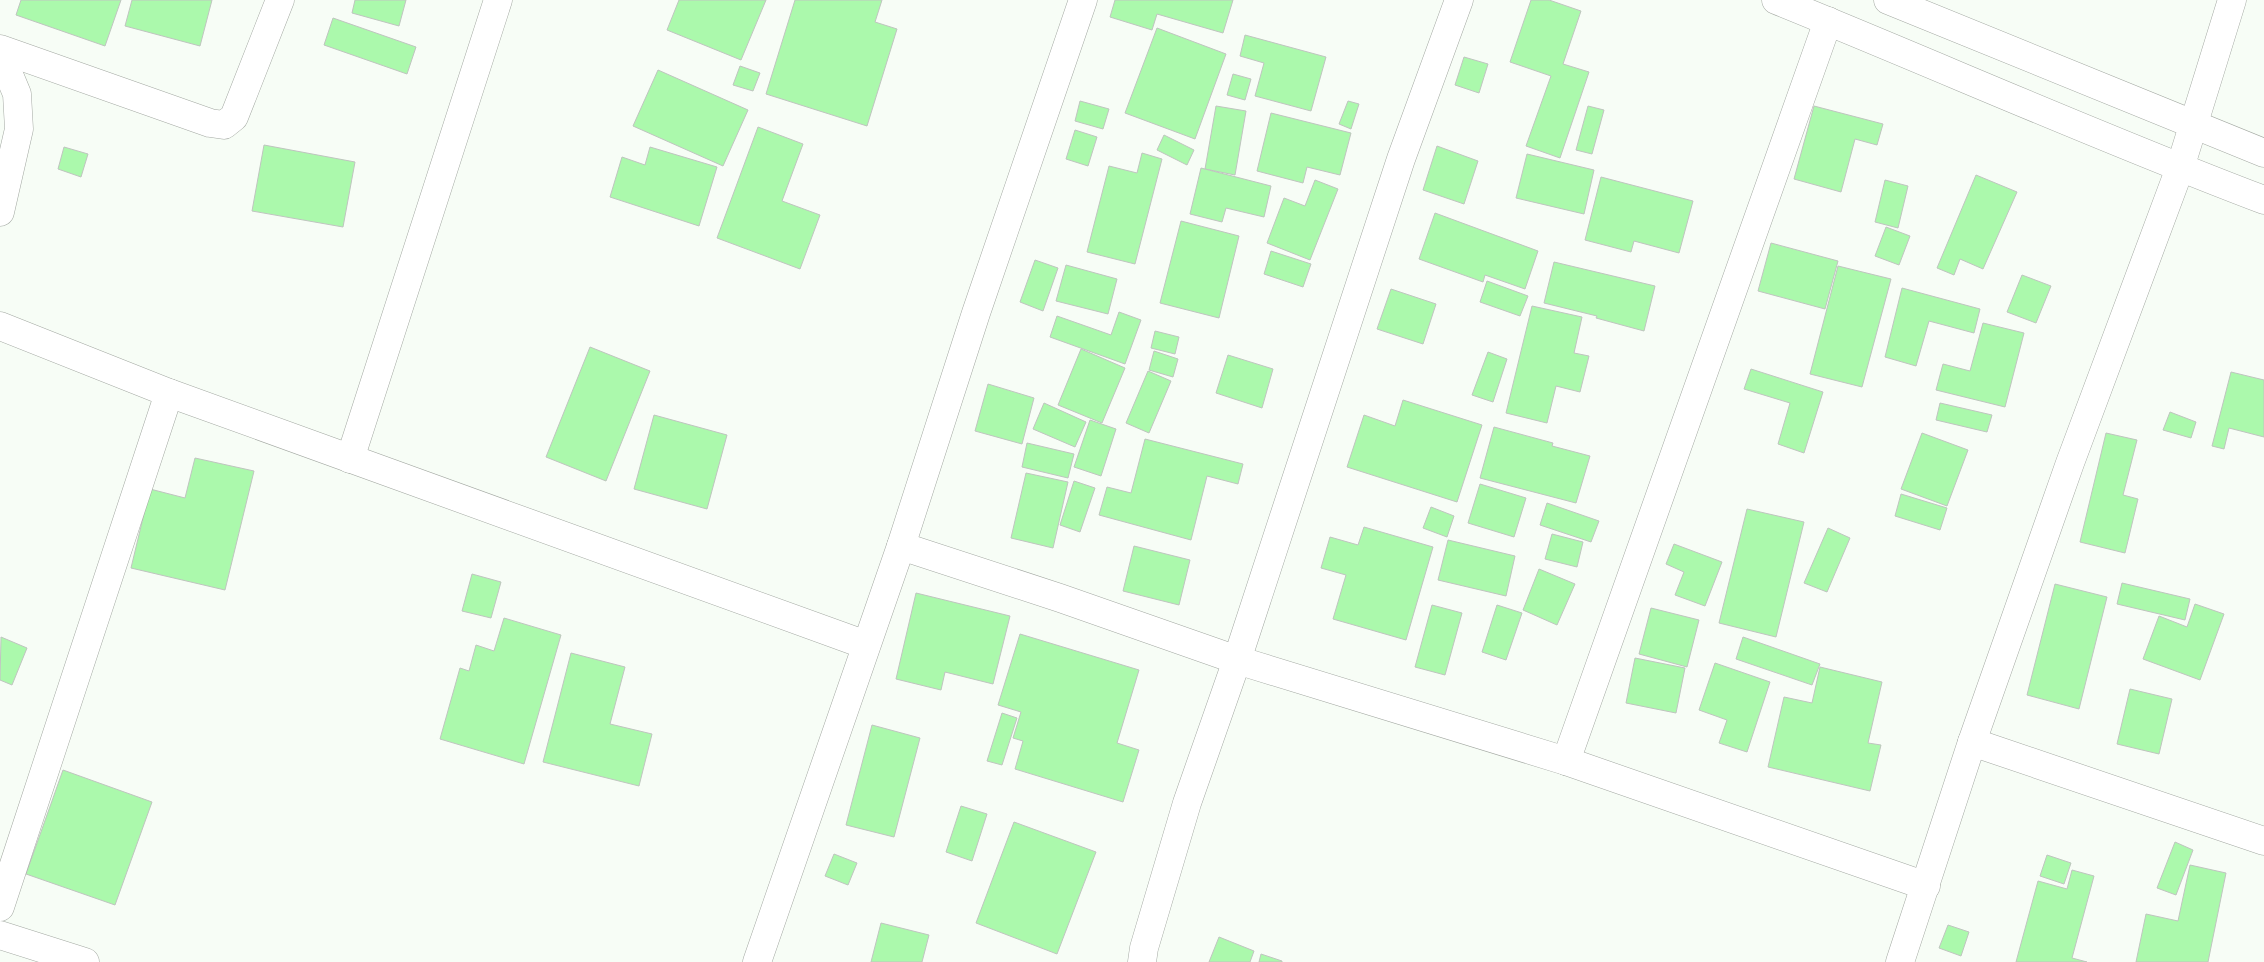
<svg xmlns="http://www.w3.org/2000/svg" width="2264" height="962" font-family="Overpass,sans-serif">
<rect width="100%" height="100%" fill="#f7fdf6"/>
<g fill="#abf9ac" stroke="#bfc5bf">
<polygon points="21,0 121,0 105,46 16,15"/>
<polygon points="132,0 212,0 200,46 125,26"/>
<polygon points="355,0 406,0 399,26 352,13"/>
<polygon points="679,0 766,0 741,60 667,30"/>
<polygon points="795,0 882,0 875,22 897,29 867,126 766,94"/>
<polygon points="1115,0 1233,0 1223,33 1157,14 1152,30 1110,17"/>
<polygon points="1531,0 1549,0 1581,11 1563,64 1589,72 1560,158 1526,146 1551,76 1510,62"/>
<polygon points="333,18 416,47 407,74 324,45"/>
<polygon points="1157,28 1226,54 1195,139 1125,113"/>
<polygon points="1245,35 1326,57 1311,111 1255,96 1264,63 1240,56"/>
<polygon points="1464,57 1488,64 1479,93 1455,85"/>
<polygon points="740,66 760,73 753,91 733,85"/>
<polygon points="658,70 748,110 723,166 633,126"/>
<polygon points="1233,74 1251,79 1245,100 1227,95"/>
<polygon points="1080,101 1109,109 1103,129 1075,121"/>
<polygon points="1348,101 1359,104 1351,129 1339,124"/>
<polygon points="1216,106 1246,111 1235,175 1205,169"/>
<polygon points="1588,106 1604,110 1592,154 1576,150"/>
<polygon points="1814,106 1883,124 1877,145 1855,139 1841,192 1794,179"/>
<polygon points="1271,113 1351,133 1340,175 1307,167 1303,183 1257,171"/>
<polygon points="758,127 803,144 782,201 820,215 800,269 717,238"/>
<polygon points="1075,130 1097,137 1088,166 1066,159"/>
<polygon points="1164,135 1194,150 1187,165 1157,150"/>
<polygon points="264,145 355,162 343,227 252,211"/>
<polygon points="1437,146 1478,161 1464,204 1423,190"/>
<polygon points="64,147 88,154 81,177 58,169"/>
<polygon points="650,147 717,167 699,226 610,197 622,157 645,165"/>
<polygon points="1142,153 1162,159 1135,264 1087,252 1109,166 1137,173"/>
<polygon points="1527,154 1594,170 1584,214 1516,198"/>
<polygon points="1201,168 1271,186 1264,217 1226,208 1222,222 1190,214"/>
<polygon points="1976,175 2017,192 1983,269 1960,259 1954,275 1937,268"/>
<polygon points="1601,177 1693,201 1679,253 1634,241 1631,252 1585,240"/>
<polygon points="1315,180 1338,189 1310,260 1267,243 1284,198 1305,206"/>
<polygon points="1885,180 1908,186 1898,228 1875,222"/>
<polygon points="1435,213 1538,251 1525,289 1485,275 1483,282 1419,259"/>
<polygon points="1181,221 1239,236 1219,318 1160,303"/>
<polygon points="1886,227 1910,236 1899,265 1875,256"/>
<polygon points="1771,243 1838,261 1825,309 1758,291"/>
<polygon points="1271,251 1311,264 1303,287 1264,274"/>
<polygon points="1035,260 1058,268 1043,311 1020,302"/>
<polygon points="1554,262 1655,286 1644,331 1596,318 1597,316 1544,303"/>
<polygon points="1066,265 1117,279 1108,314 1056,301"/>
<polygon points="1838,266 1891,279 1862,387 1810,374"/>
<polygon points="2022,275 2051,286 2036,323 2007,312"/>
<polygon points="1487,281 1528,296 1520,316 1480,302"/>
<polygon points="1902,288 1980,309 1974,333 1929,321 1916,366 1885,357"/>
<polygon points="1391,289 1436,304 1423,344 1377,329"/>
<polygon points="1532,306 1582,317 1574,353 1589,356 1580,392 1556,386 1547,423 1506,413"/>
<polygon points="1119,312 1141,320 1125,364 1050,337 1057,316 1111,335"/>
<polygon points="1983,323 2024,333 2005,407 1936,390 1943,364 1970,371"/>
<polygon points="1155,331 1179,337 1175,354 1151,348"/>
<polygon points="590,347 650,371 606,481 546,457"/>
<polygon points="1081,349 1125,368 1102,423 1058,405"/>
<polygon points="1154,351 1178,359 1173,377 1149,370"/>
<polygon points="1488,352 1507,359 1493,402 1472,395"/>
<polygon points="1228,355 1273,369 1262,408 1216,393"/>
<polygon points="1751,369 1823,392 1804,453 1778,444 1790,403 1744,389"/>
<polygon points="1148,371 1171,381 1149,433 1126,423"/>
<polygon points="2231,372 2264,380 2264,437 2229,428 2224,449 2212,446"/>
<polygon points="988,384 1034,398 1022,444 975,431"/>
<polygon points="1403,400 1482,425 1457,502 1347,467 1364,415 1395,426"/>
<polygon points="1044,403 1086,422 1075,447 1033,429"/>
<polygon points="1940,403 1992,415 1987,432 1936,420"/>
<polygon points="2170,412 2196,422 2191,438 2163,430"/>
<polygon points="654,415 727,435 707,509 634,489"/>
<polygon points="1090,420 1116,429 1101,476 1074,467"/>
<polygon points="1494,427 1553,443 1552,446 1590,456 1576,503 1480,478"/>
<polygon points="1922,433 1968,450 1947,506 1901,489"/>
<polygon points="2106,433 2137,440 2123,495 2138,499 2125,553 2080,542"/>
<polygon points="1145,439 1243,464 1238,484 1207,476 1191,540 1099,515 1107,487 1131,493"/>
<polygon points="1027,443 1074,454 1068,478 1022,467"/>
<polygon points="195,458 254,471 225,590 131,568 150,489 185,498"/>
<polygon points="1026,473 1068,482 1053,548 1011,538"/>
<polygon points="1074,481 1095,488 1080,532 1060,525"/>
<polygon points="1480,484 1526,498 1514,537 1468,523"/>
<polygon points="1901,494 1947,508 1940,530 1895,516"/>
<polygon points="1547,503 1599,521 1591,542 1540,525"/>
<polygon points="1431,507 1454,516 1447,537 1423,528"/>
<polygon points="1747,509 1804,522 1776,637 1719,623"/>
<polygon points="1364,527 1433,547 1406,640 1333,619 1346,575 1321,568 1330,537 1358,545"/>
<polygon points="1828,528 1850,538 1827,592 1804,583"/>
<polygon points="1552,534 1583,542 1577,567 1545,559"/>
<polygon points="1448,540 1515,556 1506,596 1438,580"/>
<polygon points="1674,544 1722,562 1705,606 1675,595 1684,572 1666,564"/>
<polygon points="1134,546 1190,560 1179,605 1123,591"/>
<polygon points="1539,569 1575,584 1557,625 1523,610"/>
<polygon points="472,574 501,582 491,618 462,611"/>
<polygon points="2122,583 2190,599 2185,620 2117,604"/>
<polygon points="2055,584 2107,597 2079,709 2027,695"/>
<polygon points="916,593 1010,616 993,684 945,672 941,690 896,679"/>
<polygon points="2195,604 2224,614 2200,680 2143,659 2159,616 2187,627"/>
<polygon points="1432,605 1462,613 1445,675 1415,667"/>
<polygon points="1497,605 1522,613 1506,660 1482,652"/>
<polygon points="1651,608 1699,620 1687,667 1639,654"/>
<polygon points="504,618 561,635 524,764 440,739 460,668 469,671 476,645 494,651"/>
<polygon points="1020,634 1139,670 1117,743 1139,750 1123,802 1015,769 1023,741 1013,738 1021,712 998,705"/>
<polygon points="1,637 27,648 12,685 0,680"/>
<polygon points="1743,637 1820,664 1812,685 1736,659"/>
<polygon points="571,653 625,667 610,724 652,734 639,786 543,762"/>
<polygon points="1635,658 1685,668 1676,713 1626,703"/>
<polygon points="1715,663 1770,682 1747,752 1719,743 1727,720 1699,710"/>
<polygon points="1820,667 1882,682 1868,743 1881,745 1870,791 1768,767 1784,697 1812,703"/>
<polygon points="2130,689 2172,699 2159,754 2117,744"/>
<polygon points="1002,713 1017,718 1002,765 987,761"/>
<polygon points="872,725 920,738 894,837 846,825"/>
<polygon points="63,770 152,802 115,905 26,874"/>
<polygon points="961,806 987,814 972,861 946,852"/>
<polygon points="1014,822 1096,852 1057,954 976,923"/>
<polygon points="2175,842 2193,850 2176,895 2157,888"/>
<polygon points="834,854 857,863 848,885 825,876"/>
<polygon points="2047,855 2071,863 2064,884 2040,876"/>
<polygon points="2190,865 2226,873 2208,962 2136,962 2146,914 2178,921"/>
<polygon points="2072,870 2094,876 2072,958 2087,962 2016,962 2038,881 2067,889"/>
<polygon points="881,923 929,935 922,962 871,962"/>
<polygon points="1948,925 1969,932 1961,956 1939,948"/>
<polygon points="1219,937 1254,951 1250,962 1209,962"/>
<polygon points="1261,954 1282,961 1282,962 1259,962"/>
</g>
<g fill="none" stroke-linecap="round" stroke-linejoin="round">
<g stroke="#a4a9a3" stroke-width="29">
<g id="minor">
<polyline points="0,49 210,123 224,125 234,117 280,0"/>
<polyline points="0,53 17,94 19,129 0,212"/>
<polyline points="0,326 169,393 866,645"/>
<polyline points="350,459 498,0"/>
<polyline points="901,546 1060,598 1237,660 1566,761 1926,886"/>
<polyline points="1972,742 2264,841"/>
<polyline points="1566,761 1828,21"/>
<polyline points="0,907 169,393"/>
<polyline points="0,935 85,962"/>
<polyline points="757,962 901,546 976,313 1083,0"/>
<polyline points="1142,962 1144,948 1187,803 1237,660 1401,159 1459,0"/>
<polyline points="1900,962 1972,742 2070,463 2180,168 2232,0"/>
</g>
</g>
<g stroke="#a4a9a3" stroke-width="29">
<g id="tertiary">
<path d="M1776,0c163,66 324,138 488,200"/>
<polyline points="1888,0 2264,153"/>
</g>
</g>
<use href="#minor" stroke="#fff" stroke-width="28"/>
<use href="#tertiary" stroke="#fff" stroke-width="28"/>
</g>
</svg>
